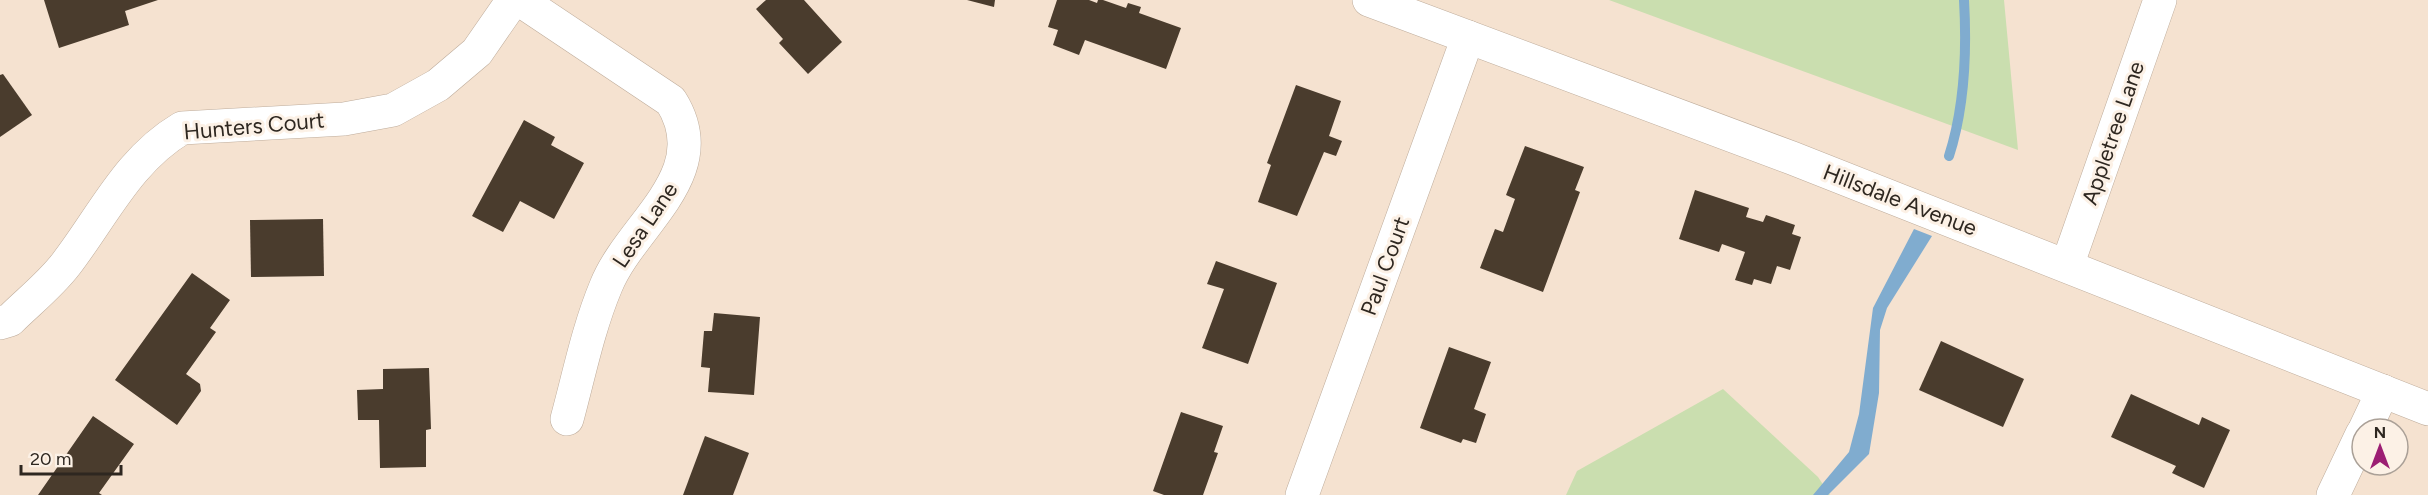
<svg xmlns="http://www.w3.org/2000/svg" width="2428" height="495" font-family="Figtree,sans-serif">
<rect width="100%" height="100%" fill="#f5e2d0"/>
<g fill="#cadeaf">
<polygon points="1609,0 2004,0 2018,150"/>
<polygon points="1723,389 1818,477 1830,495 1566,495 1577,471"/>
</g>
<polygon fill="#80accf" points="1914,229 1932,236 1887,308 1880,330 1879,393 1869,454 1828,495 1813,495 1849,452 1859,414 1873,308"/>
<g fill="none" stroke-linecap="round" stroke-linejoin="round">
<path stroke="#80accf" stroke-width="10" d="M1949,156c16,-50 18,-104 15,-156"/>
</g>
<g fill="#4a3c2d">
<polygon points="44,0 158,0 125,11 129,25 59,48"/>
<polygon points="766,0 804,0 842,42 808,74 779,43 783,39 756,9"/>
<polygon points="967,0 995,0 994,7"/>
<polygon points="1057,0 1089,0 1097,3 1098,0 1103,0 1126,8 1128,3 1141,7 1139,13 1181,28 1166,69 1085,40 1079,55 1053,45 1058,30 1048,27"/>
<polygon points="3,74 32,115 0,137 0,75"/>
<polygon points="1296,85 1341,101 1329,136 1342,141 1336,156 1324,152 1297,216 1258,202 1271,165 1267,163"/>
<polygon points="524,120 555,137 551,145 584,163 554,219 520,201 503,232 472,216"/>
<polygon points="1525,146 1584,167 1575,190 1580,192 1543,292 1480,268 1495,229 1503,232 1515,199 1506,195"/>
<polygon points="1695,190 1749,208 1746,217 1763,222 1766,215 1795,225 1792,234 1801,237 1790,270 1777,266 1771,284 1754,279 1752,285 1735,280 1745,252 1722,244 1719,252 1679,239"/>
<polygon points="323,219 324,276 251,277 250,220"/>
<polygon points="1216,261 1277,283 1248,364 1202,348 1224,289 1207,284"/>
<polygon points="192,273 230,300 210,328 216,332 186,374 200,384 201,391 177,425 115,380"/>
<polygon points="714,313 760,317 754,395 708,392 710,368 701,367 704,331 712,331"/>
<polygon points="1941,341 2024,379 2003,427 1919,390"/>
<polygon points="1449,347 1491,362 1474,409 1486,414 1476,443 1463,439 1461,443 1420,428"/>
<polygon points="429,368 431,429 426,430 426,467 380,468 379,420 358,420 357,390 383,389 383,369"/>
<polygon points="2131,394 2199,425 2202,417 2230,430 2204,488 2172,473 2176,466 2111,437"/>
<polygon points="1181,412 1223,426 1214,452 1218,453 1203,495 1164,495 1153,491"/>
<polygon points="93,416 134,444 99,493 102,495 38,495"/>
<polygon points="705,436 749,453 733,495 683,495"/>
</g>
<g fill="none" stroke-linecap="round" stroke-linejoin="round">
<g stroke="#beac9b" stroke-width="34">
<g id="street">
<path d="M520,0l151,101c46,73 -40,123 -65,185 -18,43 -27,89 -39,133"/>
<polyline points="2067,266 2160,0"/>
<path d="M0,323l10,-3c18,-18 40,-35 56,-56 37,-48 62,-104 116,-136l162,-9 49,-9 45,-25 39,-33 36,-52"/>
<polyline points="2365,429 2383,391"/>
<polyline points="1302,495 1468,37"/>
<polyline points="2333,495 2362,434"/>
</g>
</g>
<g stroke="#beac9b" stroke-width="34">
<polyline id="secondary" points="1369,0 1792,158 2428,409"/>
</g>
<use href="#street" stroke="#fff" stroke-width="33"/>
<use href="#secondary" stroke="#fff" stroke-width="33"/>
</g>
<g text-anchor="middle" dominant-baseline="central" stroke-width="6" stroke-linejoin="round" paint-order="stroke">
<g font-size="22" fill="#2e2720" stroke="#fcf1e6">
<text transform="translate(254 126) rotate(-5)">Hunters Court</text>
<text transform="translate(2113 133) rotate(-71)">Appletree Lane</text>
<text transform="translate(1900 200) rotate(21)">Hillsdale Avenue</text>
<text transform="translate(645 225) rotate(-56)">Lesa Lane</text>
<text transform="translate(1385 266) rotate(-70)">Paul Court</text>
</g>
</g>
<g transform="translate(2380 447)"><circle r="28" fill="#fcf1e6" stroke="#aaa097" stroke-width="1.5"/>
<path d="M0-4.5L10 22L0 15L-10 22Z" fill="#9c1e73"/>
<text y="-9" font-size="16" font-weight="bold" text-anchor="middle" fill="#2e2720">N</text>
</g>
<path d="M21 465v9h100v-9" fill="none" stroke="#2e2720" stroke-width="3"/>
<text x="30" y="465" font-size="18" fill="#2e2720" stroke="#fcf1e6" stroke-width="4.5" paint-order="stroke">20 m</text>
</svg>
